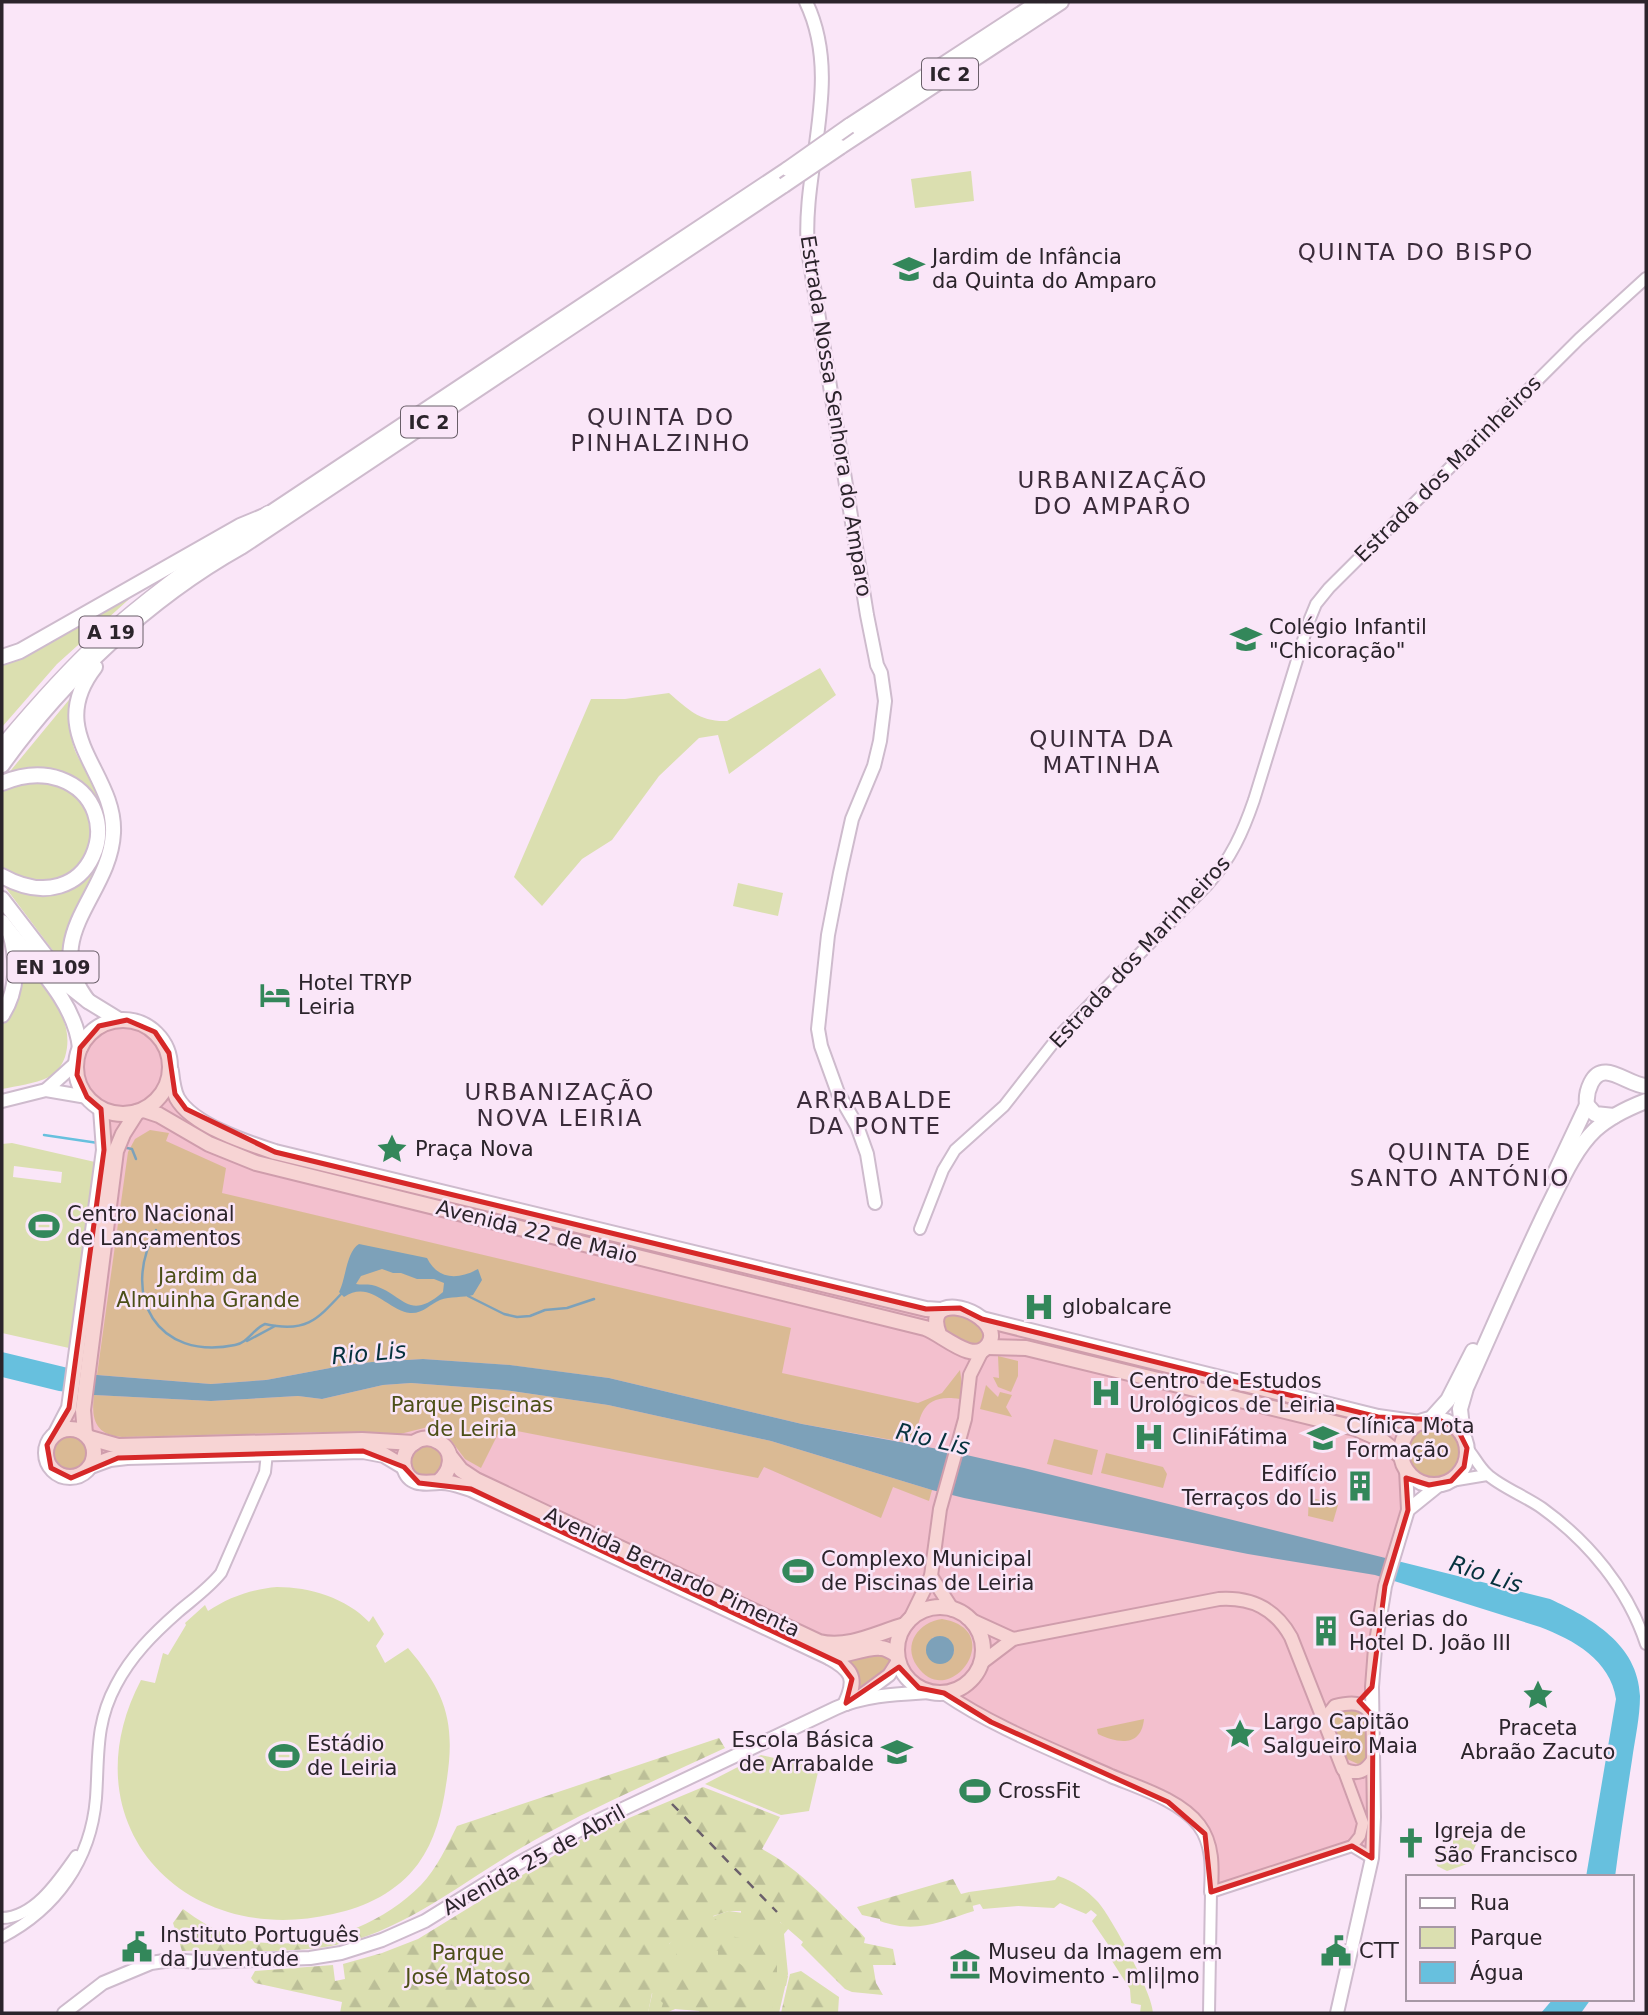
<svg xmlns="http://www.w3.org/2000/svg" width="1648" height="2015" font-family="'DejaVu Sans',sans-serif">
<defs>
<pattern id="forest-firs" width="22" height="20" patternUnits="userSpaceOnUse" patternTransform="scale(1.75)"><rect width="22" height="20" fill="#dbdfb0"/><path d="M5 1l3.5 6h-7zM16 11l3.5 6h-7z" fill="#bcbf98"/></pattern>
</defs>
<rect width="100%" height="100%" fill="#fae6f8"/>
<g fill="#dbdfb0" fill-rule="evenodd">
<polygon points="971,171 974,201 915,208 911,179"/>
<polygon points="137,592 57,664 2,727 2,664 26,656"/>
<path d="M820,668l16,27 -107,79 -11,-39 -19,3 -40,38 -47,64 -30,19 -40,47 -28,-29 77,-178h34l44,-6c20,17 31,29 58,28z"/>
<path d="M73,695c-3,19 -5,40 3,58 9,20 29,40 31,63 0,9 1,23 -2,32 -10,47 -46,65 -39,120l-64,-85c19,9 44,19 64,6 11,-7 22,-21 32,-31l-14,-70 -77,-13z"/>
<path d="M50,782c12,3 26,9 33,19 12,19 12,52 -4,68 -7,7 -21,11 -30,16l-47,-15v-79l19,-8z"/>
<polygon points="738,883 783,893 778,916 733,906"/>
<path d="M20,959c22,28 57,58 45,98 -3,8 -8,16 -16,20 -15,7 -32,9 -47,12v-64l16,-26 3,-15z"/>
<path d="M150,1130l19,3 -3,8 60,27 -4,25 569,135 -9,45 136,30 24,-10 18,-23 2,15 -2,14c-37,-6 -41,15 -45,45l-113,-20 -193,-46 -100,-13 -86,-6 -51,3 -26,3 -80,15 -55,4 -114,-9 31,-223 7,-13z"/>
<path d="M12,1143l83,19 -26,186 -67,-15v-189zM14,1166l48,6 -1,11 -48,-6z"/>
<polygon points="959,1312 985,1329 984,1341 979,1346 965,1345 943,1328 945,1315"/>
<polygon points="998,1356 1018,1361 1018,1376 1011,1392 998,1387 993,1377 999,1378"/>
<path d="M411,1383l93,7 104,15 163,36 161,49 -3,11 -36,-14 -12,31 -117,-51 -6,11 -257,-50 -20,40 -16,-9 -18,-24 -19,-8 -36,9 -66,-4 -204,5c-27,-2 -31,-18 -28,-42l117,6 87,-5 24,3 61,-14z"/>
<polygon points="986,1385 998,1397 1000,1392 1012,1395 1006,1407 1012,1417 980,1409"/>
<circle cx="1434" cy="1452" r="25"/>
<circle cx="71" cy="1452" r="17"/>
<polygon points="1054,1439 1098,1450 1092,1475 1047,1464"/>
<circle cx="426" cy="1461" r="16"/>
<polygon points="1106,1453 1163,1467 1167,1474 1163,1488 1101,1473"/>
<polygon points="1309,1497 1338,1505 1333,1522 1308,1516"/>
<path d="M277,1587c33,0 69,11 92,35l4,-6 11,18 -8,12 9,17 23,-15c39,46 48,76 38,137 -4,27 -11,56 -28,79 -21,28 -52,43 -85,50 -150,35 -267,-91 -192,-234l14,3 8,-30 5,2 18,-30 -1,-2 20,-18 3,6c21,-14 44,-22 69,-24z"/>
<path d="M942,1619c67,11 7,94 -25,47 -15,-22 2,-44 25,-47zM941,1636l13,16 -4,7 -13,4 -10,-9 5,-16z"/>
<polygon points="879,1653 892,1660 891,1666 855,1691 845,1662"/>
<path d="M1355,1709c11,7 17,36 12,48 -2,5 -5,5 -9,7l-11,-5c-6,-15 -20,-35 -9,-48z"/>
<path d="M1144,1719c-3,29 -27,24 -46,15l-1,-5z"/>
<polygon points="761,1755 819,1768 809,1811 781,1815 705,1784"/>
<polygon points="1453,1838 1479,1838 1467,1864 1447,1871 1437,1866 1435,1851 1443,1850 1443,1847 1453,1847"/>
<path d="M1058,1876c15,5 29,14 40,26 14,16 55,92 55,111h-13l1,-8 -10,-2 -1,-14 -18,-28 6,-2 -26,-38 5,-6 -6,-5 -5,4 -26,-11 -6,5 -36,-2 -35,3 -3,-5 -8,2 -3,-14 86,-12z"/>
<path d="M729,1911l43,6 17,11 -5,6 4,40 -9,39 -104,-4 -9,4h-18c3,-15 13,-58 22,-70 11,-14 42,-27 59,-32z"/>
</g>
<g fill="url(#forest-firs)" fill-rule="evenodd">
<path d="M719,1738l6,10c-64,30 -130,58 -192,93 -65,36 -127,91 -202,105 -48,8 -101,4 -149,5l-9,-28 10,-14c15,11 32,22 51,28 64,19 141,-5 187,-52 16,-17 26,-39 36,-59z"/>
<path d="M703,1787l77,30 -18,32c38,20 66,53 97,82l6,7 -1,5 29,6 3,16h-23l3,18 7,12 -31,-3 -7,-3 -44,-44 2,-3 -23,-20 -2,4h-17l8,8 -2,12 -4,2v3l9,4v4h5v17h11l-2,10 -10,-1 -45,-33 -3,2 45,37 -1,22h-72l-1,-2 -24,-2 -15,4 3,-10 -11,-10 -4,20h-308l2,-11 -87,-19 -4,-5 4,-7 78,-6 2,16 10,-2 -2,-15 39,-11 36,-14 168,-103zM729,1911h12v10l18,11 -5,9 -23,-5 -18,-20zM683,1933l17,18h18v10l-41,-1v-10l-8,-6z"/>
<path d="M953,1879l8,15 8,-2 5,19c-35,11 -58,23 -94,10v-2l-18,-4 -5,-8z"/>
<polygon points="801,1971 839,1997 838,2013 781,2013 790,1974"/>
</g>
<g fill="#67c0de" fill-rule="evenodd">
<path d="M359,1244l68,14c11,22 31,22 51,11l4,11 -9,15c-10,3 -23,1 -33,5 -10,4 -17,14 -30,13 -23,-3 -40,-34 -66,-16l-5,-5c7,-13 7,-40 20,-48zM382,1269l11,4h8l16,6h17l10,4 -1,9c-36,31 -39,1 -71,-7 -5,-1 -12,0 -16,-1l5,-8z"/>
<path d="M2,1352l95,23 114,9 55,-4 80,-15 26,-3 51,-3 87,6 99,13 193,46 147,27 75,17 526,131c41,19 88,45 90,97 0,21 -5,43 -8,64 -6,39 -12,78 -17,117h-29l30,-178c-6,-39 -42,-59 -76,-72l-165,-52 -127,-21 -284,-56 -32,-8 -161,-49 -163,-36 -104,-15 -93,-7 -28,2 -61,14 -24,-3 -87,5 -117,-6 -35,-4 -57,-14z"/>
<circle cx="940" cy="1650" r="14"/>
<polygon points="1553,1999 1591,1999 1581,2013 1541,2013"/>
</g>
<g fill="none" stroke-linecap="round" stroke-linejoin="round">
<g stroke="#67c0de" stroke-width="2.5">
<polyline points="44,1135 98,1143"/>
<polyline points="122,1147 132,1149 136,1159"/>
<path d="M156,1230c-36,66 1,131 79,115 13,-2 18,-16 30,-21 40,9 51,-3 77,-31"/>
<polyline points="468,1296 504,1314 517,1317 530,1316 545,1310 567,1308 594,1299"/>
<polyline points="247,1341 275,1326"/>
</g>
<g stroke="#cebbcd" stroke-width="14">
<g id="tertiary">
<path d="M920,1229l23,-59 12,-20 49,-44 54,-69 150,-153c23,-25 35,-52 46,-84l55,-179 7,-17 13,-16 250,-249 67,-61"/>
<path d="M1467,1448c7,8 12,19 20,26 12,12 40,23 55,34 47,34 86,81 104,136"/>
<polyline points="1451,1481 1487,1475"/>
<polyline points="1343,1769 1363,1823 1360,1836 1352,1846"/>
<path d="M2,1918c33,-1 57,-38 74,-62"/>
<path d="M2,1937c54,-28 89,-77 94,-139 3,-42 -1,-74 20,-113 15,-29 37,-51 62,-73 14,-12 31,-24 43,-39l44,-101 2,-19"/>
<polyline points="1209,2013 1211,1892 1352,1846 1372,1858"/>
</g>
</g>
<g stroke="#cebbcd" stroke-width="16">
<g id="secondary">
<path d="M806,2c38,79 -5,166 2,248l59,365 10,50 4,8 4,28 -5,40 -6,25 -22,53 -12,54 -12,62 -10,94 3,17 17,47 19,33 10,28 8,49"/>
<polyline points="46,1090 76,1063"/>
<polyline points="2,1101 46,1090 87,1097"/>
<polyline points="1408,1510 1439,1485"/>
<polyline points="931,1576 953,1610"/>
<polyline points="967,1618 1013,1639"/>
<polyline points="909,1621 931,1576 940,1509 965,1419 970,1375 982,1351"/>
<path d="M980,1664l33,-25 206,-40c32,-2 56,9 72,38l52,132c13,6 22,4 30,-9"/>
<path d="M944,1693c51,35 110,57 167,83 29,12 69,24 88,49 15,20 13,45 12,67"/>
<polyline points="858,1698 889,1675 898,1661"/>
<path d="M1323,1721l12,-15c16,-4 28,-5 38,10"/>
<path d="M64,2013l39,-30 48,-20 20,-3 27,2 112,-4 31,-5 41,-13 43,-19 92,-57 68,-37 251,-119c29,-13 62,-14 94,-16"/>
<polyline points="1337,2013 1372,1858 1374,1817 1372,1687 1375,1648 1385,1586 1408,1510 1406,1469"/>
</g>
</g>
<g stroke="#cebbcd" stroke-width="18">
<g id="primary">
<polyline points="2,899 69,986 88,1001 119,1020"/>
<path d="M2,922c28,38 73,77 78,126"/>
<circle cx="123" cy="1067" r="47"/>
<path d="M171,1071c1,9 2,19 6,27 15,27 70,45 98,54l651,157 15,1"/>
<path d="M144,1110l15,5 50,29 47,19 669,165c16,5 49,38 63,17 3,-4 4,-10 2,-15 -9,-24 -67,-37 -51,4"/>
<path d="M1614,1116l-19,-2 -8,-9c-1,-8 0,-14 4,-22 12,-25 36,2 55,3"/>
<polyline points="1555,1173 1587,1105"/>
<polyline points="982,1319 1378,1417 1420,1423"/>
<polyline points="987,1347 1026,1348 1355,1428 1380,1439 1402,1457"/>
<circle cx="1434" cy="1452" r="33"/>
<polyline points="1430,1420 1448,1400 1473,1351"/>
<circle cx="70" cy="1453" r="24"/>
<polyline points="56,1433 69,1408 104,1150 101,1109"/>
<polyline points="85,1434 83,1410 116,1151 123,1134 137,1112"/>
<path d="M1463,1436l-3,-27 6,-21c27,-60 53,-121 82,-181 13,-26 26,-57 47,-77 14,-13 33,-22 51,-29"/>
<polyline points="90,1438 118,1446 362,1440 414,1443"/>
<path d="M450,1456l11,14 15,10 343,162c30,7 58,-9 86,-17"/>
<polyline points="91,1466 110,1459 127,1457 363,1451 384,1455 404,1467"/>
<path d="M438,1482c13,-10 18,-30 1,-40 -17,-11 -39,5 -35,25 5,19 21,16 35,15 11,-1 22,4 32,7l358,168c15,-1 41,-11 52,-9 5,0 11,4 16,7"/>
<circle cx="940" cy="1650" r="43"/>
<path d="M829,1657c24,13 28,22 17,46"/>
</g>
</g>
<g stroke="#cebbcd" stroke-width="18">
<g id="trunk">
<polyline points="849,126 1039,2"/>
<polyline points="840,147 1061,2"/>
<polyline points="2,657 20,651 240,526 269,514 788,169"/>
<path d="M2,765c60,-85 148,-167 239,-218l543,-362"/>
<path d="M2,783c19,-8 38,-11 58,-4 74,27 32,147 -58,97"/>
<path d="M88,1001c-50,-65 22,-105 25,-168 3,-61 -70,-99 -18,-166"/>
<path d="M2,1015c16,-24 16,-55 8,-82"/>
</g>
</g>
<g stroke="#cebbcd" stroke-width="19">
<path id="motorway" d="M2,748c31,-37 63,-74 99,-107 52,-47 110,-88 168,-127"/>
</g>
<use href="#tertiary" stroke="#fff" stroke-width="10"/>
<use href="#secondary" stroke="#fff" stroke-width="12"/>
<use href="#primary" stroke="#fff" stroke-width="14"/>
<use href="#trunk" stroke="#fff" stroke-width="14"/>
<use href="#motorway" stroke="#fff" stroke-width="16"/>
<polyline stroke="#6b606b" stroke-width="2.5" stroke-dasharray="9 9" stroke-linecap="butt" points="672,1804 777,1912"/>
<g stroke="#cebbcd" stroke-width="18" stroke-linecap="butt">
<g id="trunk-bridge">
<polyline points="788,169 849,126"/>
<polyline points="784,185 840,147"/>
</g>
</g>
<use href="#trunk-bridge" stroke="#fff" stroke-width="14"/>
</g>
<path fill="#d62828" fill-opacity="0.2" stroke="#d62828" stroke-width="5" stroke-linejoin="round" d="M127,1020l28,12 14,21 6,41 11,15 89,43 651,157 34,-1 22,11 396,98 61,3 18,8 10,20 -3,19 -13,14 -22,4 -23,-7 2,32 -23,76 -13,101 -13,14 14,15 -1,142 -20,-12 -141,46 -6,-58 -37,-32 -177,-80 -47,-29 -25,-5 -20,-21 -53,36 6,-24 -12,-16 -369,-174 -52,-6 -15,-16 -41,-16 -245,7 -47,20 -20,-10 -4,-23 22,-37 35,-258 -3,-41 -14,-12 -10,-22 3,-27 19,-22z"/>
<defs>
<g id="school-bare" transform="scale(2.415)"><path d="M0-5L7-2L0 1L-7-2ZM-4 1L0 2.5L4 1V4Q0 6-4 4Z" fill="#33875a" stroke="#fae6f8" stroke-width="2.5" paint-order="stroke"/></g>
<g id="hotel-bare" transform="scale(2.415)"><path d="M-6-4.5h1.5V1H6V5H4.5V3h-9V5H-6ZM-4 0a1.8 1.8 0 1 1 3.6 0ZM.5 0V-2.5h3Q6-2.5 6 0Z" fill="#33875a" stroke="#fae6f8" stroke-width="2.5" paint-order="stroke"/></g>
<g id="sight-bare" transform="scale(2.415)"><path d="M0-6L1.8-2.2L6-1.7L2.9 1.2L3.7 5.4L0 3.3L-3.7 5.4L-2.9 1.2L-6-1.7L-1.8-2.2Z" fill="#33875a" stroke="#fae6f8" stroke-width="2.5" paint-order="stroke"/></g>
<g id="stadium-bare" transform="scale(2.415)"><path d="M0-5a6.5 5 0 1 0 0 10a6.5 5 0 1 0 0-10ZM-3.5-1.8h7v3.6h-7Z" fill="#33875a" stroke="#fae6f8" stroke-width="2.5" paint-order="stroke"/></g>
<g id="hospital-bare" transform="scale(2.415)"><path d="M-5-5h3v3.5h4V-5h3V5h-3V1.5h-4V5h-3Z" fill="#33875a" stroke="#fae6f8" stroke-width="2.5" paint-order="stroke"/></g>
<g id="building-bare" transform="scale(2.415)"><path d="M-4-6H4V6H1V3H-1V6H-4ZM-2.5-4.3h1.7v1.8h-1.7ZM.8-4.3h1.7v1.8H.8ZM-2.5-1h1.7V.8h-1.7ZM.8-1h1.7V.8H.8Z" fill="#33875a" stroke="#fae6f8" stroke-width="2.5" paint-order="stroke"/></g>
<g id="church-bare" transform="scale(2.415)"><path d="M-1.2-6h2.4v3.5h3.3v2.4h-3.3V6h-2.4V-.1h-3.3v-2.4h3.3Z" fill="#33875a" stroke="#fae6f8" stroke-width="2.5" paint-order="stroke"/></g>
<g id="civic-bare" transform="scale(2.415)"><path d="M-.6-6.5H3V-4.5H.6V-3L4-1V1h2V6H-6V1h2V-1L-.6-3ZM-1.2 2.5V6h2.4V2.5Z" fill="#33875a" stroke="#fae6f8" stroke-width="2.5" paint-order="stroke"/></g>
<g id="museum-bare" transform="scale(2.415)"><path d="M0-6L6-3V-2H-6V-3ZM-5-1h2V3h-2ZM-1-1h2V3h-2ZM3-1h2V3H3ZM-6 4H6V6H-6Z" fill="#33875a" stroke="#fae6f8" stroke-width="2.5" paint-order="stroke"/></g>
</defs>
<g fill-rule="evenodd">
<use href="#school-bare" x="909" y="269"/>
<use href="#school-bare" x="1246" y="639"/>
<use href="#hotel-bare" x="275" y="995"/>
<use href="#sight-bare" x="392" y="1149"/>
<use href="#stadium-bare" x="44" y="1226"/>
<use href="#hospital-bare" x="1039" y="1307"/>
<use href="#hospital-bare" x="1106" y="1393"/>
<use href="#hospital-bare" x="1149" y="1437"/>
<use href="#school-bare" x="1323" y="1438"/>
<use href="#building-bare" x="1360" y="1486"/>
<use href="#stadium-bare" x="798" y="1571"/>
<use href="#building-bare" x="1326" y="1631"/>
<use href="#sight-bare" x="1538" y="1695"/>
<use href="#sight-bare" x="1240" y="1734"/>
<use href="#school-bare" x="897" y="1752"/>
<use href="#stadium-bare" x="284" y="1756"/>
<use href="#stadium-bare" x="975" y="1791"/>
<use href="#church-bare" x="1411" y="1843"/>
<use href="#civic-bare" x="137" y="1947"/>
<use href="#civic-bare" x="1336" y="1951"/>
<use href="#museum-bare" x="965" y="1964"/>
</g>
<g text-anchor="middle" dominant-baseline="central" stroke-width="5" stroke-linejoin="round" paint-order="stroke">
<g fill="#fae6f8" stroke="#695e68" stroke-width="2">
<rect x="922" y="58.5" width="56" height="31" rx="5"/>
<rect x="401" y="406.5" width="56" height="31" rx="5"/>
<rect x="79.5" y="616.5" width="63" height="31" rx="5"/>
<rect x="7.5" y="951.5" width="91" height="31" rx="5"/>
</g>
<g font-size="19" font-weight="bold" fill="#2b242b">
<text x="950" y="74">IC 2</text>
<text x="429" y="422">IC 2</text>
<text x="111" y="632">A 19</text>
<text x="53" y="967">EN 109</text>
</g>
<g font-size="21" fill="#2b242b" stroke="#fae6f8" text-anchor="start">
<text x="932" y="257">Jardim de Infância<tspan x="932" dy="24">da Quinta do Amparo</tspan></text>
<text x="1269" y="627">Colégio Infantil<tspan x="1269" dy="24">"Chicoração"</tspan></text>
<text x="298" y="983">Hotel TRYP<tspan x="298" dy="24">Leiria</tspan></text>
<text x="415" y="1149">Praça Nova</text>
<text x="67" y="1214">Centro Nacional<tspan x="67" dy="24">de Lançamentos</tspan></text>
<text x="1062" y="1307">globalcare</text>
<text x="1129" y="1381">Centro de Estudos<tspan x="1129" dy="24">Urológicos de Leiria</tspan></text>
<text x="1346" y="1426">Clínica Mota<tspan x="1346" dy="24">Formação</tspan></text>
<text x="1172" y="1437">CliniFátima</text>
<text x="1337" y="1474" text-anchor="end">Edifício<tspan x="1337" dy="24">Terraços do Lis</tspan></text>
<text x="821" y="1559">Complexo Municipal<tspan x="821" dy="24">de Piscinas de Leiria</tspan></text>
<text x="1349" y="1619">Galerias do<tspan x="1349" dy="24">Hotel D. João III</tspan></text>
<text x="1263" y="1722">Largo Capitão<tspan x="1263" dy="24">Salgueiro Maia</tspan></text>
<text x="1538" y="1728" text-anchor="middle">Praceta<tspan x="1538" dy="24">Abraão Zacuto</tspan></text>
<text x="874" y="1740" text-anchor="end">Escola Básica<tspan x="874" dy="24">de Arrabalde</tspan></text>
<text x="307" y="1744">Estádio<tspan x="307" dy="24">de Leiria</tspan></text>
<text x="998" y="1791">CrossFit</text>
<text x="1434" y="1831">Igreja de<tspan x="1434" dy="24">São Francisco</tspan></text>
<text x="160" y="1935">Instituto Português<tspan x="160" dy="24">da Juventude</tspan></text>
<text x="1359" y="1951">CTT</text>
<text x="988" y="1952">Museu da Imagem em<tspan x="988" dy="24">Movimento - m|i|mo</tspan></text>
</g>
<g font-size="21" fill="#2b242b" stroke="#fae6f8">
<text transform="translate(836 416) rotate(81)">Estrada Nossa Senhora do Amparo</text>
<text transform="translate(1448 469) rotate(-45)">Estrada dos Marinheiros</text>
<text transform="translate(1140 952) rotate(-47)">Estrada dos Marinheiros</text>
<text transform="translate(537 1232) rotate(14)">Avenida 22 de Maio</text>
<text transform="translate(672 1572) rotate(25)">Avenida Bernardo Pimenta</text>
<text transform="translate(534 1860) rotate(-29)">Avenida 25 de Abril</text>
</g>
<g font-size="21" fill="#4c4f18" stroke="#fae6f8">
<text x="208" y="1276">Jardim da<tspan x="208" dy="24">Almuinha Grande</tspan></text>
<text x="472" y="1405">Parque Piscinas<tspan x="472" dy="24">de Leiria</tspan></text>
<text x="468" y="1953">Parque<tspan x="468" dy="24">José Matoso</tspan></text>
</g>
<g font-size="23" letter-spacing="2" fill="#3b2c3b" stroke="#fae6f8">
<text x="1416" y="252">QUINTA DO BISPO</text>
<text x="661" y="417">QUINTA DO<tspan x="661" dy="26">PINHALZINHO</tspan></text>
<text x="1113" y="480">URBANIZAÇÃO<tspan x="1113" dy="26">DO AMPARO</tspan></text>
<text x="1102" y="739">QUINTA DA<tspan x="1102" dy="26">MATINHA</tspan></text>
<text x="560" y="1092">URBANIZAÇÃO<tspan x="560" dy="26">NOVA LEIRIA</tspan></text>
<text x="875" y="1100">ARRABALDE<tspan x="875" dy="26">DA PONTE</tspan></text>
<text x="1460" y="1152">QUINTA DE<tspan x="1460" dy="26">SANTO ANTÓNIO</tspan></text>
</g>
<g font-size="23" font-style="italic" fill="#06323e" stroke="#fae6f8">
<text transform="translate(369 1353) rotate(-5)">Rio Lis</text>
<text transform="translate(933 1439) rotate(13)">Rio Lis</text>
<text transform="translate(1486 1574) rotate(18)">Rio Lis</text>
</g>
</g>
<rect width="1648" height="2015" fill="none" stroke="#2b242b" stroke-width="7"/>
<rect x="1406" y="1875" width="228" height="126" fill="#fae6f8" stroke="#a798a6" stroke-width="2"/>
<rect x="1420" y="1898" width="35" height="10" fill="#ffffff" stroke="#a798a6" stroke-width="2"/>
<text x="1470" y="1910" font-size="21" fill="#2b242b">Rua</text>
<rect x="1420" y="1927" width="35" height="21" fill="#dbdfb0" stroke="#a798a6" stroke-width="2"/>
<text x="1470" y="1945" font-size="21" fill="#2b242b">Parque</text>
<rect x="1420" y="1962" width="35" height="21" fill="#67c0de" stroke="#a798a6" stroke-width="2"/>
<text x="1470" y="1980" font-size="21" fill="#2b242b">Água</text>
</svg>
